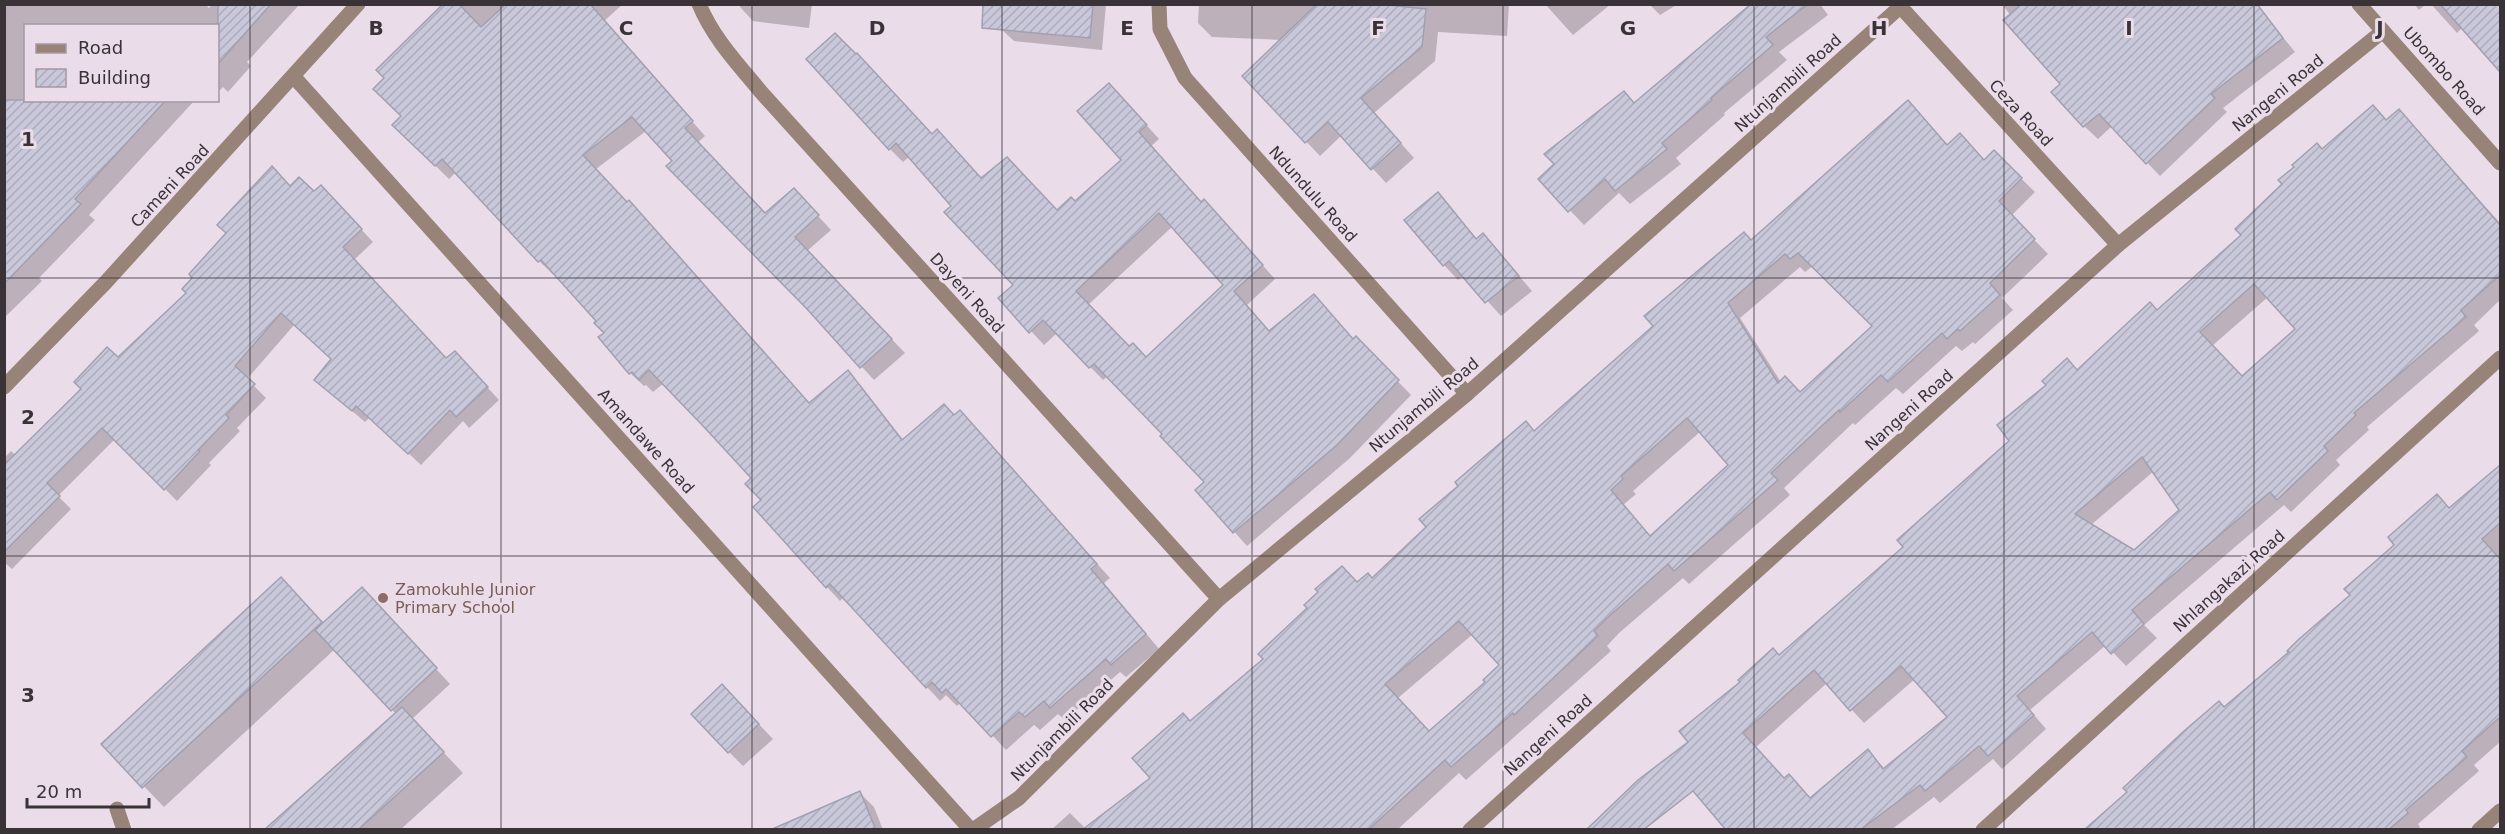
<svg xmlns="http://www.w3.org/2000/svg" width="2505" height="834" font-family="'DejaVu Sans',sans-serif">
<defs>
<pattern id="building-hatch" width="6" height="6" patternUnits="userSpaceOnUse" patternTransform="scale(1.5)"><rect width="6" height="6" fill="#c9c8da"/><path d="M-1 1l2-2M0 6l6-6M5 7l2-2" fill="none" stroke="#adacbc"/></pattern>
</defs>
<rect width="100%" height="100%" fill="#ebdcea"/>
<g fill="#0003" fill-rule="evenodd">
<polygon points="4,4 205,4 209,8 212,4 299,5 247,62 251,66 228,92 223,87 218,92 218,26 26,26 26,100 195,100 89,215 95,220 39,278 42,281 4,318"/>
<polygon points="443,4 623,4 604,21 705,136 697,143 766,215 807,204 831,230 807,251 905,353 874,380 646,131 596,169 810,405 848,372 861,386 904,441 960,412 1110,578 1104,583 1159,649 1126,677 1120,672 1065,720 1058,714 1040,730 1034,725 1006,750 961,702 957,706 946,695 940,701 844,597 840,601 827,587 755,507 763,501 754,478 664,383 653,392 646,385 644,386 630,373 598,321 555,273 553,274 539,261 456,172 449,179 394,125 403,116"/>
<polygon points="740,4 812,4 809,28 753,21 740,7"/>
<polygon points="1003,4 1106,4 1102,50 1014,41 1001,29"/>
<polygon points="1199,4 1509,4 1507,36 1438,32 1435,61 1374,113 1414,158 1386,183 1342,135 1320,156 1244,76 1282,40 1212,37 1198,23"/>
<polygon points="1545,4 1611,4 1573,35"/>
<polygon points="1649,4 1678,4 1660,15"/>
<polygon points="1753,4 1820,4 1828,15 1779,52 1787,60 1724,113 1725,115 1676,158 1681,164 1630,204 1619,193 1584,225 1540,179 1624,93 1635,104"/>
<polygon points="2002,4 2256,4 2295,52 2223,108 2227,112 2160,176 2112,126 2098,139 2084,126 2053,92 2062,84"/>
<polygon points="2414,4 2426,4 2419,10"/>
<polygon points="2431,4 2497,4 2500,9 2500,70 2462,28 2457,33"/>
<path d="M808,59l124,76 5,-4 45,48 75,33 18,-9 48,-42 -1,-63 37,41 -8,7 51,57 15,11 58,65 -28,26 23,27 84,9 2,-3 55,57 -61,63 -103,88 -50,-56 9,-8 -42,-48 -56,-58 -5,4 -46,-47 -13,12 -44,-47 16,-13 -63,-79 -43,-50 -7,6 -13,-13zM1173,226l52,59 -78,74 -18,-11 -41,-43z"/>
<path d="M1908,102l40,44 37,15 9,-9 41,40 -24,24 37,38 -46,44 11,12 -38,34 -2,-2 -11,9 -6,-5 -53,48 -7,-6 -41,37 -2,-2 -69,65 6,7 -101,89 -6,-6 -64,55 -12,13 4,5 -145,129 -7,-7 -62,57h-346l19,-17 16,16 66,-51 38,-55 168,-139 14,-4 163,-148zM1813,266l61,60 -74,68 -19,-12 -41,-64 60,-51 5,5zM1701,431l29,34 -79,72 -28,-32 13,-11 -3,-3zM1473,634l28,31 -14,18 -58,50 -31,-35z"/>
<path d="M2387,121l25,4 88,98v77l-26,25 5,6 -112,96 2,3 -33,30 4,5 -49,47 -7,-7 -140,120 13,13 -31,28 -20,-21 -76,65 16,19 -44,40 -9,-10 -53,44 -6,-6 -43,33h-163l-38,-88 90,-86 125,-109 173,-176 79,-59 87,-77 79,-85zM2268,297l30,32 -56,49 -30,-32zM2154,471l27,40 -47,40 -43,-26zM1915,679l34,38 -64,52 -17,-18 -58,48 -25,-19 -30,-32 72,-65 37,40z"/>
<polygon points="291,187 333,199 373,242 354,260 447,360 467,365 499,400 469,428 463,421 421,465 370,417 365,422 316,380 333,360 294,325 247,379 266,398 237,428 240,431 209,463 211,465 177,501 115,439 58,496 71,509 12,569 4,562 4,458 11,451 16,456 118,360 188,293"/>
<polygon points="1438,194 1478,240 1483,235 1497,250 1532,291 1501,316 1464,275 1458,280 1444,265 1406,220"/>
<polygon points="2500,466 2500,742 2474,765 2479,771 2418,824 2420,827 2417,830 2086,830"/>
<polygon points="301,599 324,624 376,604 450,684 412,719 463,773 400,830 267,830 396,714 335,649 164,807 103,744"/>
<polygon points="737,701 773,739 743,766 729,752"/>
<polygon points="859,792 874,807 883,830 797,830"/>
</g>
<g fill="url(#building-hatch)" stroke="#a1a0b1" stroke-width="1.5" fill-rule="evenodd">
<polygon points="218,4 271,4 218,64"/>
<polygon points="443,4 459,4 481,27 506,4 590,4 693,121 685,128 765,213 794,188 819,215 795,237 892,339 860,368 807,309 666,166 672,161 632,117 583,155 627,202 629,200 809,403 848,370 902,440 944,404 954,415 960,410 1097,564 1091,569 1146,634 1111,665 1106,659 1050,708 1044,701 1025,717 1019,712 991,737 946,689 942,693 932,682 926,688 830,584 826,588 753,507 761,500 745,484 751,478 704,427 649,370 639,380 632,372 629,374 598,337 604,333 594,323 596,321 541,260 538,262 442,159 435,166 392,125 401,116 373,89 384,78 376,70"/>
<polygon points="983,4 1093,4 1090,38 982,28"/>
<polygon points="1317,4 1378,4 1426,9 1422,47 1361,98 1401,143 1371,170 1328,122 1305,143 1242,76"/>
<polygon points="1751,4 1808,4 1766,37 1773,45 1711,98 1712,100 1662,143 1667,149 1615,191 1605,179 1568,212 1538,179 1554,164 1544,154 1624,91 1634,103"/>
<polygon points="2022,4 2257,4 2283,38 2211,94 2215,98 2146,164 2099,114 2083,127 2051,92 2060,84 2003,20"/>
<polygon points="2440,4 2500,4 2500,72"/>
<path d="M835,33l21,21 1,-1 75,81 5,-5 44,49 26,-21 50,53 14,-13 4,4 46,-41 -44,-49 32,-28 38,42 -8,7 62,70 3,-3 59,66 -29,26 35,40 45,-37 39,45 3,-3 43,44 -62,65 -104,88 -38,-43 9,-8 -44,-46 2,-2 -68,-70 -5,4 -46,-48 -14,13 -31,-35 15,-13 -69,-73 7,-6 -55,-63 -7,7 -83,-91zM1159,213l64,72 -77,72 -13,-14 -4,3 -53,-55z"/>
<polygon points="4,100 166,100 75,199 81,204 4,284"/>
<path d="M1908,100l39,45 13,-12 24,27 10,-10 28,28 -23,23 36,38 -45,44 10,12 -40,36 -2,-2 -11,10 -5,-6 -54,49 -7,-7 -41,37 -1,-2 -68,63 7,7 -104,91 -6,-7 -62,55 -12,12 4,5 -84,79 -1,-2 -62,54 -6,-7 -77,70h-286l68,-52 -18,-20 51,-45 7,8 73,-62 -5,-5 49,-46 -3,-3 14,-13 -3,-3 27,-23 15,16 11,-9 4,5 54,-51 -7,-8 39,-33 -3,-4 71,-61 8,10 119,-105 -9,-10 100,-84 7,8zM1798,253l74,73 -72,66 -15,-16 -7,7 -50,-80 57,-49 5,5zM1687,418l41,47 -78,71 -39,-46 12,-11 -2,-3zM1459,621l40,44 -16,15 2,2 -56,49 -44,-47z"/>
<path d="M2373,105l13,15 13,-11 101,116v50l-39,35 5,7 -112,96 2,2 -32,31 4,5 -51,49 -7,-8 -138,118 12,14 -33,30 -19,-22 -75,64 17,19 -46,41 -9,-10 -54,45 -5,-6 -60,45h-134l-33,-39 -50,39h-57l52,-50 50,-38 -9,-11 61,-49 -2,-2 35,-32 6,7 124,-108 -6,-7 112,-99 -12,-16 49,-40 -4,-4 25,-23 10,12 73,-68 7,8 84,-75 -6,-6 47,-45 -4,-4 16,-13 -2,-2 25,-22 5,6zM2254,284l41,45 -53,47 -42,-44zM2142,457l37,53 -45,40 -59,-36zM1901,666l46,51 -64,52 -15,-20 -58,49 -21,-24 -5,4 -41,-45 71,-63 36,41z"/>
<polygon points="272,166 290,186 299,177 314,191 321,185 362,229 343,247 446,358 455,351 488,387 456,417 450,410 408,454 356,406 352,411 314,380 331,359 281,313 235,366 255,384 226,415 229,418 198,450 200,451 164,490 102,428 47,483 60,496 4,552 4,465 81,389 74,382 107,347 118,357 186,293 182,289 192,278 189,274 226,233 217,225"/>
<polygon points="1438,192 1476,239 1483,233 1519,276 1485,303 1449,261 1443,266 1404,220"/>
<polygon points="2500,465 2500,523 2482,539 2500,559 2500,717 2462,751 2467,757 2406,810 2408,813 2388,830 2084,830 2127,792 2123,788 2184,731 2219,701 2224,707 2289,652 2287,651 2298,640 2350,595 2344,589 2394,545 2388,537 2437,494 2449,508"/>
<polygon points="281,577 322,622 142,788 101,744"/>
<polygon points="362,587 437,668 391,711 315,630"/>
<polygon points="722,684 759,724 728,753 691,714"/>
<polygon points="402,707 444,752 358,830 264,830"/>
<polygon points="860,791 876,830 770,830"/>
</g>
<g fill="none" stroke-linecap="round" stroke-linejoin="round">
<g stroke="#978377" stroke-width="15">
<path d="M699,4c14,34 39,60 62,88l458,507"/>
<polyline points="1159,4 1160,29 1185,78 1467,394"/>
<polyline points="1898,4 2118,245"/>
<polyline points="2359,4 2500,163"/>
<polyline points="294,77 971,830"/>
<polyline points="4,387 106,282 358,4"/>
<polyline points="117,809 124,830"/>
<polyline points="973,830 1019,798 1219,599 1467,394 1900,7"/>
<polyline points="1470,830 2118,245 2383,31"/>
<polyline points="1983,830 2500,358"/>
<polyline points="2479,830 2500,811"/>
</g>
</g>
<path fill="none" stroke="#393338" stroke-width="1.5" stroke-opacity="0.55" d="M250,4v826M501,4v826M752,4v826M1002,4v826M1252,4v826M1503,4v826M1754,4v826M2004,4v826M2254,4v826M4,278h2496M4,556h2496"/>
<circle fill="#8d6e63" stroke="#ebdcea" stroke-width="2" cx="383" cy="598" r="6"/>
<g text-anchor="middle" dominant-baseline="central" stroke-width="6" stroke-linejoin="round" paint-order="stroke">
<g font-size="16" fill="#393338" stroke="#ebdcea">
<text transform="translate(2444 71) rotate(48)">Ubombo Road</text>
<text transform="translate(1788 83) rotate(-42)">Ntunjambili Road</text>
<text transform="translate(2278 93) rotate(-39)">Nangeni Road</text>
<text transform="translate(2021 113) rotate(47)">Ceza Road</text>
<text transform="translate(170 186) rotate(-47)">Cameni Road</text>
<text transform="translate(1313 194) rotate(48)">Ndundulu Road</text>
<text transform="translate(967 293) rotate(48)">Dayeni Road</text>
<text transform="translate(1424 405) rotate(-40)">Ntunjambili Road</text>
<text transform="translate(1909 410) rotate(-42)">Nangeni Road</text>
<text transform="translate(646 441) rotate(48)">Amandawe Road</text>
<text transform="translate(2229 581) rotate(-42)">Nhlangakazi Road</text>
<text transform="translate(1062 730) rotate(-45)">Ntunjambili Road</text>
<text transform="translate(1548 735) rotate(-42)">Nangeni Road</text>
</g>
<g font-size="16" fill="#785e54" stroke="#ebdcea" text-anchor="start">
<text x="395" y="589">Zamokuhle Junior<tspan x="395" dy="18">Primary School</tspan></text>
</g>
</g>
<g font-size="20" text-anchor="middle" font-weight="bold" fill="#393338" stroke="#ebdcea" stroke-width="6" stroke-linejoin="round" paint-order="stroke">
<text x="376" y="35">B</text>
<text x="626" y="35">C</text>
<text x="877" y="35">D</text>
<text x="1127" y="35">E</text>
<text x="1378" y="35">F</text>
<text x="1628" y="35">G</text>
<text x="1879" y="35">H</text>
<text x="2129" y="35">I</text>
<text x="2380" y="35">J</text>
<text x="28" y="146">1</text>
<text x="28" y="424">2</text>
<text x="28" y="702">3</text>
</g>
<rect width="2505" height="834" fill="none" stroke="#393338" stroke-width="12"/>
<rect x="24" y="24" width="195" height="78" fill="#ebdcea" stroke="#a498a3" stroke-width="1.5"/>
<rect x="36" y="44" width="30" height="9" fill="#978377" stroke="#a498a3" stroke-width="1.5"/>
<text x="78" y="54" font-size="18" fill="#393338">Road</text>
<rect x="36" y="69" width="30" height="18" fill="url(#building-hatch)" stroke="#a498a3" stroke-width="1.5"/>
<text x="78" y="84" font-size="18" fill="#393338">Building</text>
<path d="M27 798v9h122v-9" fill="none" stroke="#393338" stroke-width="3"/>
<text x="36" y="798" font-size="18" fill="#393338" stroke="#ebdcea" stroke-width="4.5" paint-order="stroke">20 m</text>
</svg>
